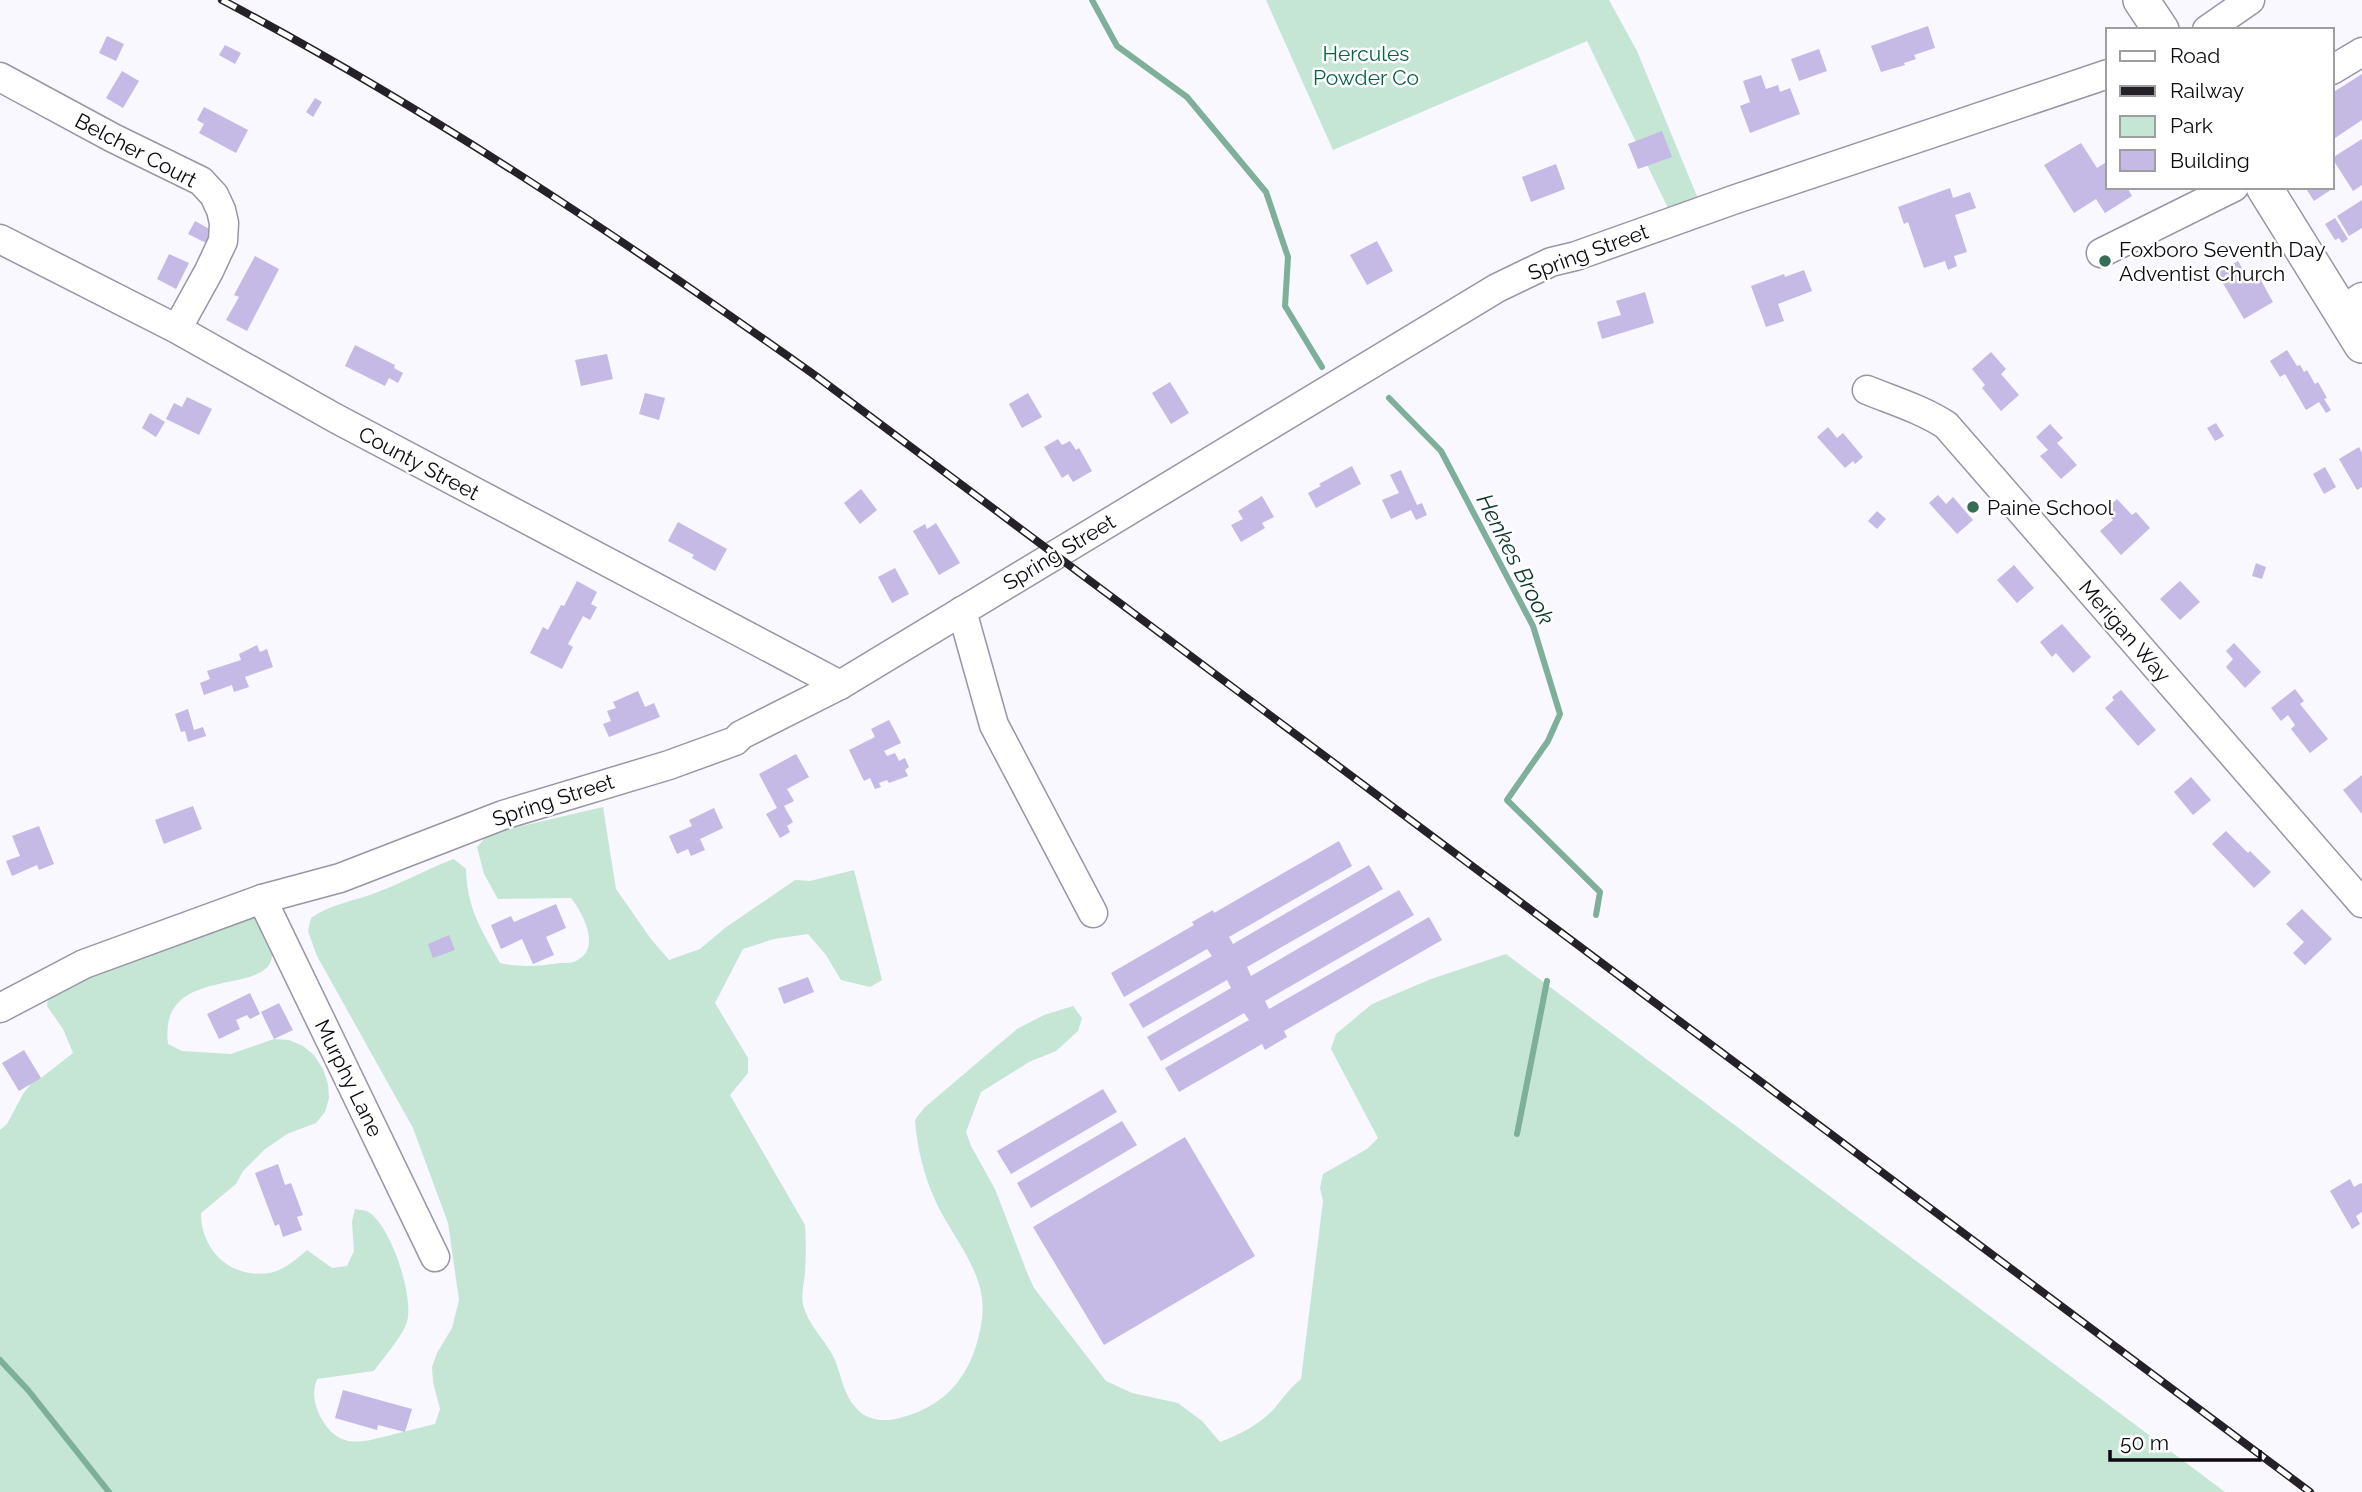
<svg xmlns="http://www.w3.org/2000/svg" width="2362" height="1492" font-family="Raleway,sans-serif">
<rect width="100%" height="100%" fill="#f9f7ff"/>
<g fill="#c5e5d5">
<polygon points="1266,0 1609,0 1637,51 1699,201 1669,210 1587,41 1333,150"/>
<path d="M603,807l13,82 35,50 18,21 31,-11 25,-21 70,-48 15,1 44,-11 28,110 -12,7 -29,-7 -15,-25 -18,-21 -34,5 -31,10 -28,54 33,55v15l-18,22 75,130c1,16 1,32 0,48 -1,10 -4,21 -2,31 5,22 23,36 32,56 6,15 9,36 21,48 11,13 29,14 44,10 51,-13 75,-49 82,-99 6,-45 -29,-80 -46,-117 -12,-26 -19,-54 -21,-82l9,-12 93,-79 27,-14 29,-9 9,12 -4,13 -22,20 -27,11 -48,30 -15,40 5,14 24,43 33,86 6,13 72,93 26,12 46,10 24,18 18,21c19,-7 40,-18 54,-33 9,-11 16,-21 27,-30l22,-178 -3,-13 3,-14 44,-25 11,-11 -47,-89 5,-15 36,-30 59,-25 75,-25 719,538h-2225v-362l7,-6 16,-30 11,-14 7,-2 32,-25 -10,-24 -16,-23 2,-14 214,-77c4,13 12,28 9,42 -6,40 -114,6 -104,87l14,7 49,3 43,-15 15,1 14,6 11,9 9,14 5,15 1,14 -4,14 -9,11 -29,11 -23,16 -21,21 -7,13 -35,29c0,38 30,66 69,60 14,-3 27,-14 37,-23l25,18 15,-2 7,-15 -2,-29 3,-13c5,1 12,1 15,4 22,16 44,84 37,109 -5,15 -24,36 -33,49l-57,8c-5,14 -3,24 3,37 18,34 40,27 71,19 15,-4 29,-7 44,-11l5,-15 -7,-27 -1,-15 5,-14 15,-25 7,-28 -11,-77 -35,-95 -96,-172 -9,-25 3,-13c18,-12 36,-16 56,-22 30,-10 57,-26 87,-37l12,10c1,40 15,60 34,94 21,5 38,3 60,0 4,0 12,0 16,-2 26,-12 7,-48 -5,-63l-73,1 -14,-25 -7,-27 10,-11 14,-5z"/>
</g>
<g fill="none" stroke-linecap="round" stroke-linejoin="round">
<g stroke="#7eaf98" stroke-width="6">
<polyline points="1092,0 1117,46 1187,97 1266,192 1288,257 1285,306 1322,367"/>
<polyline points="1389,398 1441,451 1533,626 1560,714 1548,741 1507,800 1600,892 1596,915"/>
<polyline points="1517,1134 1547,981"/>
<polyline points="0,1360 28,1390 109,1492"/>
</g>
</g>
<g fill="#c5b9e6">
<polygon points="1928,26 1935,48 1914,55 1916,59 1904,63 1905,65 1881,72 1871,46"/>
<polygon points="107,36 124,44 116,61 99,53"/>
<polygon points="225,45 241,53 235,64 219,55"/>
<polygon points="1819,49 1827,71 1799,81 1791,59"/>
<polygon points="122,71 139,81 123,108 106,98"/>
<polygon points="2362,74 2362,120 2332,140 2332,93"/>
<polygon points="1761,75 1766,89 1778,85 1780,92 1790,88 1800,114 1750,133 1740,106 1750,102 1743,81"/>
<polygon points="315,98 322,102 313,117 306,112"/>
<polygon points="204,107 248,130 236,153 199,133 204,124 197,120"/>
<polygon points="1662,131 1672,157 1638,169 1628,144"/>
<polygon points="2362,139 2362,185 2353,191 2332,158"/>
<polygon points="2081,143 2097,168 2108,161 2108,187 2131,187 2128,189 2132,196 2105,213 2096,199 2074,213 2044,165"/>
<polygon points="1556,164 1565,189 1531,202 1522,177"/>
<polygon points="2305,187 2335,187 2314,201"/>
<polygon points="1950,188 1953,198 1970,192 1976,208 1955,215 1967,252 1954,256 1957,266 1948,270 1945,261 1924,268 1908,222 1904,224 1898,207"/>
<polygon points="2362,200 2362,228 2349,236 2337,216"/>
<polygon points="2335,218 2348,239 2342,243 2339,238 2335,240 2325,224"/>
<polygon points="195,221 213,231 206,243 188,234"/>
<polygon points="1377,241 1393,271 1367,285 1350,255"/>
<polygon points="169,254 189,263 176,289 157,279"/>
<polygon points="255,256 279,269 247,331 226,320 239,297 234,295"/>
<polygon points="2238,261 2249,280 2258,275 2273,302 2244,319 2217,273"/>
<polygon points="1804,270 1812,291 1778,304 1784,321 1766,327 1751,286 1784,274 1785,277"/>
<polygon points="1645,292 1654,323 1602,339 1597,322 1621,315 1616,301"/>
<polygon points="355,345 395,365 394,368 403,373 398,383 389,378 385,386 345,366"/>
<polygon points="2287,350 2297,366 2300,365 2304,372 2307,370 2315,384 2318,382 2327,398 2324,399 2331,410 2326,413 2319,402 2306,410 2285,374 2280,377 2270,361"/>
<polygon points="1991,352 2006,369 2001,374 2019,395 2001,411 1982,388 1985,385 1972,369"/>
<polygon points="607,354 613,379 581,386 575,360"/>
<polygon points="1170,382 1189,413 1171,424 1152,393"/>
<polygon points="645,393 665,398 659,420 639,414"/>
<polygon points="1028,393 1042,417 1022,428 1009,404"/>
<polygon points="187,397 212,409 199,435 166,419 174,403 182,407"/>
<polygon points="150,413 165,422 156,437 142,428"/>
<polygon points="2216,423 2224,436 2215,441 2207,428"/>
<polygon points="2050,424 2063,438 2057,443 2077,465 2061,479 2040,456 2048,450 2036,437"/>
<polygon points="1828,427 1837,438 1843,433 1863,457 1855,464 1853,461 1845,468 1817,437"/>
<polygon points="1058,439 1062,445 1070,441 1076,450 1079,448 1092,471 1073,482 1068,474 1062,478 1044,447"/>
<polygon points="2359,447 2362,453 2362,487 2357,490 2339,459"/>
<polygon points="1352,466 1361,484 1316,508 1308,493 1321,486 1319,484"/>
<polygon points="2325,467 2336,487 2324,494 2313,474"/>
<polygon points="1401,470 1417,505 1422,503 1427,515 1416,520 1411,510 1391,519 1382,500 1399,493 1390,475"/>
<polygon points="861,489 877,510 860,524 844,503"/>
<polygon points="1938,495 1946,504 1953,497 1973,520 1957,534 1929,503"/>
<polygon points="1262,496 1274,517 1262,523 1265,528 1241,542 1231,525 1243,519 1238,511"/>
<polygon points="2117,499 2132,515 2136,512 2150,528 2121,555 2100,531 2113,520 2105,510"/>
<polygon points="1877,511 1886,519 1877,529 1868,521"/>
<polygon points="678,522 727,549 715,571 692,558 694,555 668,541"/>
<polygon points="936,523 960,563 939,575 913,531 925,524 927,529"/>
<polygon points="2256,563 2266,567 2262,579 2252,576"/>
<polygon points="2014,565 2034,588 2017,603 1997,580"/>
<polygon points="895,568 909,594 892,603 878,577"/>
<polygon points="577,581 597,592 591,604 597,607 590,620 583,616 568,644 573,647 562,669 530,653 543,627 548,630 561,605 564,606"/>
<polygon points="2180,581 2200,602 2180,620 2160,599"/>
<polygon points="2062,624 2091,657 2073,673 2056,653 2052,657 2040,642"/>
<polygon points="2234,643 2261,672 2245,688 2226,667 2233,659 2226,651"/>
<polygon points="257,645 260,652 267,649 273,667 245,677 249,687 234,692 232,685 204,695 200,683 210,679 207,671 241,660 239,654"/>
<polygon points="2295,689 2304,701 2300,704 2328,739 2310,753 2291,729 2295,725 2288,715 2281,721 2271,708"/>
<polygon points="2121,690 2156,730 2138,746 2105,708 2114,700 2112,697"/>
<polygon points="638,691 645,707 654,703 660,717 609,737 603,724 611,721 607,711 616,708 613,702"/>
<polygon points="188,709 194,730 203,727 206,736 188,742 185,731 181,732 175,714"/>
<polygon points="889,720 901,743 884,751 887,756 895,753 899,761 905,758 909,767 905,770 908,776 889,783 887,780 879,783 881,787 875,789 870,778 864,781 849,750 875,737 871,729"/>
<polygon points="796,754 809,777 787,789 794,801 784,806 793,822 787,826 790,832 780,838 766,814 777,808 759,774"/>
<polygon points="2362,775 2362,814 2343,790"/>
<polygon points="2191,777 2211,800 2193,815 2174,792"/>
<polygon points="193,806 202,829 164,844 155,820"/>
<polygon points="714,808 723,828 700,839 705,850 691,856 688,849 677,854 669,836 692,826 689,820"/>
<polygon points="39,826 54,864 39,870 37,865 12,876 6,861 20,856 12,836"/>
<polygon points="2226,831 2248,853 2250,851 2271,872 2254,888 2212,844"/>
<polygon points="1339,841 1352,866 1229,937 1233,944 1369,865 1383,889 1247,967 1251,976 1399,890 1414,915 1265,1001 1269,1009 1429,917 1442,940 1284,1031 1287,1037 1265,1050 1262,1044 1179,1092 1165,1068 1249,1020 1244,1013 1161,1061 1147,1037 1231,988 1227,980 1143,1028 1129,1004 1212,956 1207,949 1124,997 1111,973 1194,925 1192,922 1213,910 1214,913"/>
<polygon points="556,904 566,928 546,937 554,955 533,964 522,939 501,949 491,925 511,916 514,922"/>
<polygon points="2302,909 2332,939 2305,965 2293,953 2304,942 2286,924"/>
<polygon points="449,935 455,950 433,958 428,944"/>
<polygon points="808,977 814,992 784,1004 778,988"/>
<polygon points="250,993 260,1014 250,1019 247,1015 236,1020 240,1029 219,1039 207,1014"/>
<polygon points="279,1003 293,1030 274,1039 261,1012"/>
<polygon points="24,1050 41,1078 19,1091 2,1063"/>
<polygon points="1103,1089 1117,1112 1011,1174 997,1151"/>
<polygon points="1122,1121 1137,1145 1031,1208 1017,1183"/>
<polygon points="1185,1137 1255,1256 1104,1345 1033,1227"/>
<polygon points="278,1164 285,1185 291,1183 303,1215 297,1217 302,1230 283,1237 279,1224 275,1226 255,1173"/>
<polygon points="2350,1179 2354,1187 2361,1183 2362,1184 2362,1212 2356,1216 2360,1224 2352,1229 2330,1191"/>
<polygon points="343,1390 412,1409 405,1432 378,1425 377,1430 335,1418"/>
</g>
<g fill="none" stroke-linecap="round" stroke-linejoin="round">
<g stroke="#9995a6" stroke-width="31">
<g id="minor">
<polyline points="2207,30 2250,0"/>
<polyline points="2332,70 2362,52"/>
<polyline points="0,77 113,138 201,181 214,195 221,210 224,223 223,241 209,271 177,329"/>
<polyline points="0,239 177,329 335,418 840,685"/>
<polyline points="2101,253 2234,187"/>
<polyline points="2341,311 2362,297"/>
<path d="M1867,390c27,11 54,19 79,35l416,478"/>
<polyline points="962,611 994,725 1093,913"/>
<polyline points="262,899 435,1257"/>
<polyline points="0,1008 84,964 262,899 340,878 503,815 669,765 735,741 741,735 840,685 1497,288 1551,262 1576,256 1733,200 2108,74"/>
</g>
</g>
<g stroke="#9995a6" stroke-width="38">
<g id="major">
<polyline points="2141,0 2161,30"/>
<polyline points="2264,187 2362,345"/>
</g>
</g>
<use href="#minor" stroke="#fff" stroke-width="28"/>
<use href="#major" stroke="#fff" stroke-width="35"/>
<g stroke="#242228" stroke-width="8">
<path id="rail" d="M222,0c208,110 402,240 594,376l1494,1116"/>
</g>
<use href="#rail" stroke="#fff" stroke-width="5" stroke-dasharray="16" stroke-linecap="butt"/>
</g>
<g fill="#356d55" stroke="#fff" stroke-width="2.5">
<circle cx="2105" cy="261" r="7"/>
<circle cx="1973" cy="507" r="7"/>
</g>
<g text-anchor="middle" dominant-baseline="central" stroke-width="5" stroke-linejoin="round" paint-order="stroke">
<g font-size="21" fill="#056446" stroke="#fff">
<text x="1366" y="53">Hercules<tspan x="1366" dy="24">Powder Co</tspan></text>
</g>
<g font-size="21" fill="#0c0a10" stroke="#fff">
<text transform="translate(136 150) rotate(28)">Belcher Court</text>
<text transform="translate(1588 252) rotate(-20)">Spring Street</text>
<text transform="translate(419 463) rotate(28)">County Street</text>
<text transform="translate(1059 552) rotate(-31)">Spring Street</text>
<text transform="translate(2125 631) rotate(49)">Merigan Way</text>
<text transform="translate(553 800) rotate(-18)">Spring Street</text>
<text transform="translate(349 1078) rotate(64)">Murphy Lane</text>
</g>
<g font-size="21" fill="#0c0a10" stroke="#fff" text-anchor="start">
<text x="2119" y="249">Foxboro Seventh Day<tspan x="2119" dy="24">Adventist Church</tspan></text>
<text x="1987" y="507">Paine School</text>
</g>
<g font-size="23" font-style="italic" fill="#0b3726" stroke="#fff">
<text transform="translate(1516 559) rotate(63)">Henkes Brook</text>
</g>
</g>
<rect x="2106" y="28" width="228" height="161" fill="#ffffff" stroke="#9e9d9f" stroke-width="2"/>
<rect x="2120" y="51" width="35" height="10" fill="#ffffff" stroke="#9e9d9f" stroke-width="2"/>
<text x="2170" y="63" font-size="21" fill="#0c0a10">Road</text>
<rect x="2120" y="86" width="35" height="10" fill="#242228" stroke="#9e9d9f" stroke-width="2"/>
<text x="2170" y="98" font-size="21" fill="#0c0a10">Railway</text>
<rect x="2120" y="116" width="35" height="21" fill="#c5e5d5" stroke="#9e9d9f" stroke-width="2"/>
<text x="2170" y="133" font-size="21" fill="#0c0a10">Park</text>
<rect x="2120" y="150" width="35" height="21" fill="#c5b9e6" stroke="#9e9d9f" stroke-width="2"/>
<text x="2170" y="168" font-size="21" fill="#0c0a10">Building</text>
<path d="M2110 1450v10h150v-10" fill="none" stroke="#0c0a10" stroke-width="3.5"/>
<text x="2120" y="1450" font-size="21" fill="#0c0a10" stroke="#ffffff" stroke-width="5" paint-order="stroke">50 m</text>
</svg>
